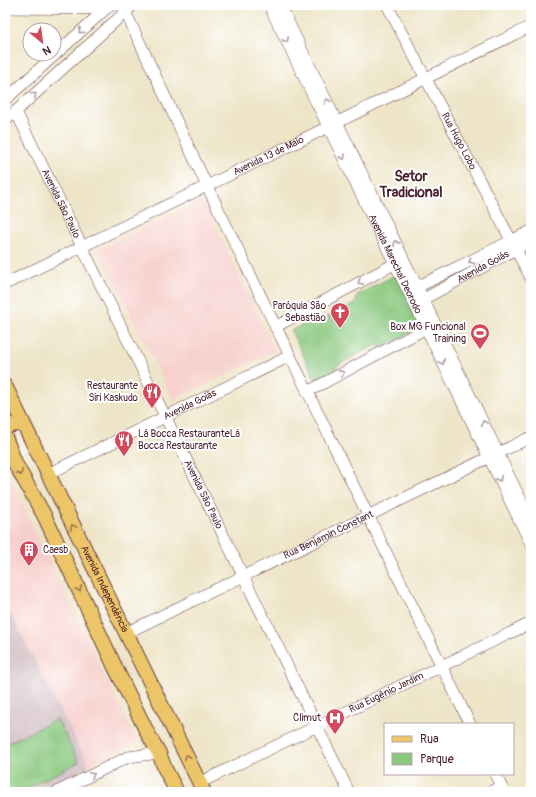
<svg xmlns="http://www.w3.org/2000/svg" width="536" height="797" font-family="Pangolin,sans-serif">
<rect width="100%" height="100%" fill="#fff"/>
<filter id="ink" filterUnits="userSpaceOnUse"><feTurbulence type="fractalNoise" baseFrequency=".025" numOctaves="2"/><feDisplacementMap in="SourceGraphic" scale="8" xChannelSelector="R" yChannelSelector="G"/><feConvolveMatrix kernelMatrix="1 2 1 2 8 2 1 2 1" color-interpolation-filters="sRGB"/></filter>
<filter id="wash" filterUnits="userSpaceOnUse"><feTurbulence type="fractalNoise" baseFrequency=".012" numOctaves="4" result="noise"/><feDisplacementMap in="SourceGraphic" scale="16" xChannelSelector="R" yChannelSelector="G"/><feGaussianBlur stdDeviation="0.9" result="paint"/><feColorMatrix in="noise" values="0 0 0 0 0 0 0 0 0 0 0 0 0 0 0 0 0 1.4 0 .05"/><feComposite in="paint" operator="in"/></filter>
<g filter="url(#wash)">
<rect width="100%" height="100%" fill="#eee5c8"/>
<g fill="#f7d0cc">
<polygon points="203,200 275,351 173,400 98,249"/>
<polygon points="5,468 137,742 89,766 5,603"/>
</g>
<polygon fill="#d2bec3" points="5,603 89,766 36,792 5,792"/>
<g fill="#8ac87f" stroke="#6a7455">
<polygon points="397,274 422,327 382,347 376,345 336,366 336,371 316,381 291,331 309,321 314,324 356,303 357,295"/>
<polygon points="57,719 79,762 20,792 5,792 5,744"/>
</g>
</g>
<g filter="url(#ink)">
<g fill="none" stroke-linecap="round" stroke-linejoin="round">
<g stroke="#633d43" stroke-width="12">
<g id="minor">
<path id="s1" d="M269,5l262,539"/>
<polyline points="280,5 531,521"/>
<path id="s2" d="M387,5l144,273"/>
<polyline points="5,8 105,9"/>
<polyline points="125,11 207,186 470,724"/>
<polyline points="5,100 110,5"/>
<path id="s3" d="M16,112l333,680"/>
<polyline points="5,121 133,5"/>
<path id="s4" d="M5,284l323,-157 203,-101"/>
<polyline points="417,287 531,231"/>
<path id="s5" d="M418,302l113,-61"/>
<polyline points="275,327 400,261"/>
<polyline points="307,392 432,325"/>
<path id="s6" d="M48,474l242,-118"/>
<path id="s7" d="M126,633l405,-196"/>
<polyline points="495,774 504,792"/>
<path id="s8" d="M199,783l332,-160"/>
<polyline points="57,792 128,757 159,753"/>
<polyline points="490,792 501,786"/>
</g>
</g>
<g stroke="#633d43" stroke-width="16">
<g id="major">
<path id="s9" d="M5,386l199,406"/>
<polyline points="5,427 17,424 23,425"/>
<polyline points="5,437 16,465 45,517 115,667 148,734 159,753 165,769 177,792"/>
</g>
</g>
<use href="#minor" stroke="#fff" stroke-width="11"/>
<use href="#major" stroke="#edc569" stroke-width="14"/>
</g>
<defs><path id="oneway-chevron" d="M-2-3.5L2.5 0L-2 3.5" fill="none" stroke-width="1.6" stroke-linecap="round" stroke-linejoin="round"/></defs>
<g stroke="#ae9aa0">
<use href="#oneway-chevron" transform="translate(81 31) rotate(138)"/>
<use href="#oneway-chevron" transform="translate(286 40) rotate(64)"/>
<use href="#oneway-chevron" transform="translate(34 95) rotate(-43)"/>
<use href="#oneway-chevron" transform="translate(327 101) rotate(-116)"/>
<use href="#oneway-chevron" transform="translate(343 157) rotate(64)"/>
<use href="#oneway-chevron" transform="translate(396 243) rotate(-116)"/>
<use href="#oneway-chevron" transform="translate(471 261) rotate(154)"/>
<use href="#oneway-chevron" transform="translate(360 282) rotate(152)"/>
<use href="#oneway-chevron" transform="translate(442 362) rotate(64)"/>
<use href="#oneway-chevron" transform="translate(342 373) rotate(-28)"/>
<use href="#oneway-chevron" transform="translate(484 423) rotate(-116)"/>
<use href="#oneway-chevron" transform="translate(499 479) rotate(64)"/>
<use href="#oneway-chevron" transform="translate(92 775) rotate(-26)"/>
</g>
<g stroke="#9c724a">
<use href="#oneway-chevron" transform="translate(20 473) rotate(63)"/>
<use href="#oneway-chevron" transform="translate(73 527) rotate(-116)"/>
<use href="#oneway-chevron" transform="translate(79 589) rotate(65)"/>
<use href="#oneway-chevron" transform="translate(187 757) rotate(-116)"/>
</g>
</g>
<defs>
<g id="church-pin" transform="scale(1)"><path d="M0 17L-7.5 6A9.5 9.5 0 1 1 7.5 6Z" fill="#d1495b" stroke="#fff"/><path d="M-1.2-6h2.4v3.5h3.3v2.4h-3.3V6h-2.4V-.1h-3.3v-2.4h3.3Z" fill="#fff"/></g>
<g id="stadium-pin" transform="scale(1)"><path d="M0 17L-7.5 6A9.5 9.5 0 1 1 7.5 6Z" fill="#d1495b" stroke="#fff"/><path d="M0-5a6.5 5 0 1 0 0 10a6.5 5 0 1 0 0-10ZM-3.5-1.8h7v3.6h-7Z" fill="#fff"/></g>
<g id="restaurant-pin" transform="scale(1)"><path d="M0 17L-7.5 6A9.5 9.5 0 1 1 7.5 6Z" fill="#d1495b" stroke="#fff"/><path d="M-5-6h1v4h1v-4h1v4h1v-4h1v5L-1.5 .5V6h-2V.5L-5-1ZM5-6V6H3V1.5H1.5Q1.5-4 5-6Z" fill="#fff"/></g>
<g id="building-pin" transform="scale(1)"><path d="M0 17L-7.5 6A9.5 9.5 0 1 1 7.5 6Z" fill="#d1495b" stroke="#fff"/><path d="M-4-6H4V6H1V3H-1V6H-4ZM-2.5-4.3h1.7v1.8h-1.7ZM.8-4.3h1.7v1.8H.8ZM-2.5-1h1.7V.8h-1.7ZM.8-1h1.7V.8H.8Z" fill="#fff"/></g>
<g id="hospital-pin" transform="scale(1)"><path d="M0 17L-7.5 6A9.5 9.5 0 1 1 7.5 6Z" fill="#d1495b" stroke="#fff"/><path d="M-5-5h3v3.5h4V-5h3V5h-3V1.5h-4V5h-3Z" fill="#fff"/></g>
</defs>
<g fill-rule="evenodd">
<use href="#church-pin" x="340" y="312"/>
<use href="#stadium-pin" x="480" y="333"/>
<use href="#restaurant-pin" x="152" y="392"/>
<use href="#restaurant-pin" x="124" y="440"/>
<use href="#building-pin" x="29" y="550"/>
<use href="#hospital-pin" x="335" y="718"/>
</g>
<g text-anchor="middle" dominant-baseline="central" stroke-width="4" stroke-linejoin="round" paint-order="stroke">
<g font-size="10" fill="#4a1f2b" stroke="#fff">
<text stroke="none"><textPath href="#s2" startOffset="154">Rua Hugo Lobo</textPath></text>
<text stroke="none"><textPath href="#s4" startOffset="293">Avenida 13 de Maio</textPath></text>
<text stroke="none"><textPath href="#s3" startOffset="102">Avenida São Paulo</textPath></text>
<text stroke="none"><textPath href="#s1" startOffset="288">Avenida Marechal Deorodo</textPath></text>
<text stroke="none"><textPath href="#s5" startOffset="74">Avenida Goiás</textPath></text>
<text stroke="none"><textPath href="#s6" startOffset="158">Avenida Goiás</textPath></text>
<text stroke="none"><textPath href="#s3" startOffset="426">Avenida São Paulo</textPath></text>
<text stroke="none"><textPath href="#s7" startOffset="225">Rua Benjamin Constant</textPath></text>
<text stroke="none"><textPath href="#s9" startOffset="226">Avenida Independência</textPath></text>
<text stroke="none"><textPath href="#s8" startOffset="208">Rua Eugênio Jardim</textPath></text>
</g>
<g font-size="10" fill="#4a1f2b" stroke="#fff" text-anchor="end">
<text x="326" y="306">Paróquia São<tspan x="326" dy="12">Sebastião</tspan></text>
<text x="466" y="327">Box MG Funcional<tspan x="466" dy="12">Training</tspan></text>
<text x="138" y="386">Restaurante<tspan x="138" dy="12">Siri Kaskudo</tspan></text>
<text x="138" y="434" text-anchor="start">Lá Bocca RestauranteLá<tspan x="138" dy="12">Bocca Restaurante</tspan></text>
<text x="43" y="550" text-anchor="start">Caesb</text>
<text x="321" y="718">Climut</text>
</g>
<g font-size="14" font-weight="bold" fill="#4a1f2b" stroke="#fff">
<text x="411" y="176">Setor<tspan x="411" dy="16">Tradicional</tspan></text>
</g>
</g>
<rect width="536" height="797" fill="none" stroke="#fff" stroke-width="20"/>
<rect x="384" y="723" width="130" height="52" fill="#ffffff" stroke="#b7a5aa"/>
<rect x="392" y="736" width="20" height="6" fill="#edc569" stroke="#b7a5aa"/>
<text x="420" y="743" font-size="12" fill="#4a1f2b">Rua</text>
<rect x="392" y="753" width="20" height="12" fill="#8ac87f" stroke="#b7a5aa"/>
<text x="420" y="763" font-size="12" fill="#4a1f2b">Parque</text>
<g transform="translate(42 42) rotate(151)"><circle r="19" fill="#ffffff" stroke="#b7a5aa"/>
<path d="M0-3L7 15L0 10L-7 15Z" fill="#d1495b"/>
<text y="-6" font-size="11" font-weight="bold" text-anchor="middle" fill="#4a1f2b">N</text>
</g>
</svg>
